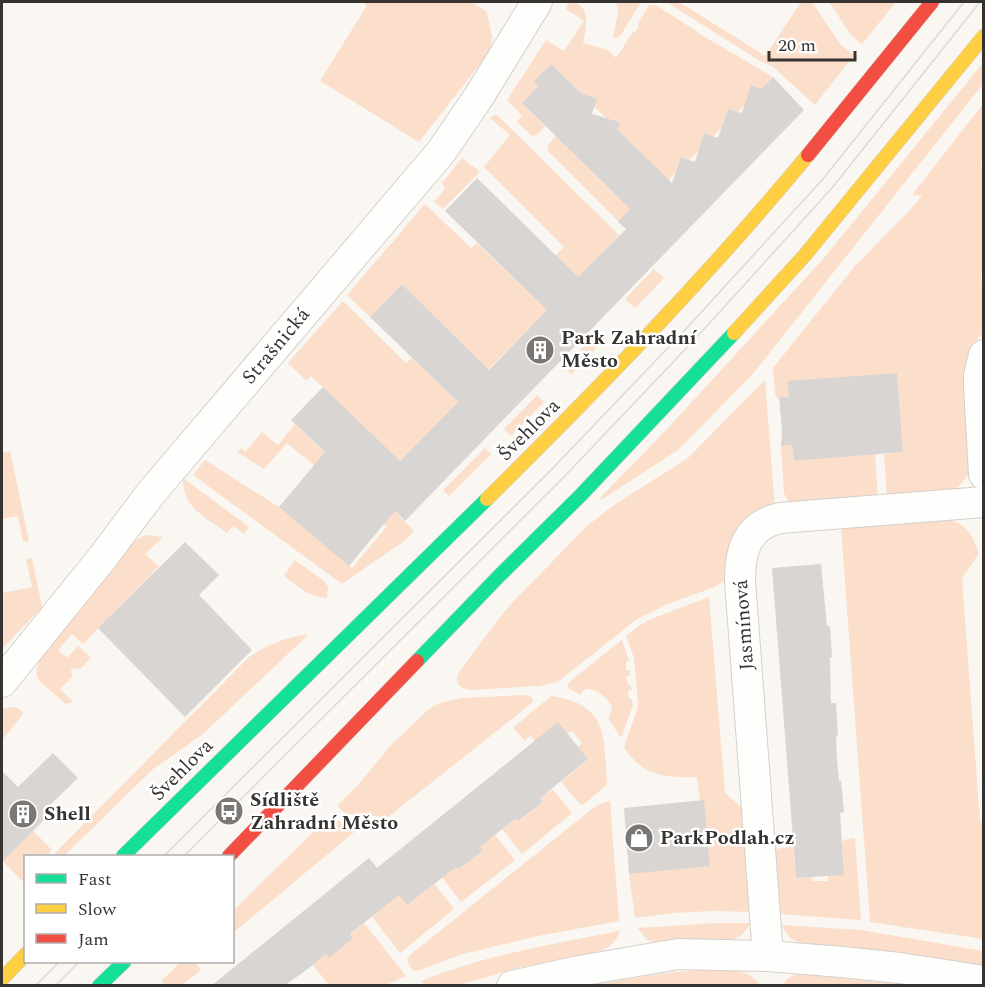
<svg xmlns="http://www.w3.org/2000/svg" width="985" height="987" font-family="Spectral,serif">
<rect width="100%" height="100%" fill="#faf6f2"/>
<g fill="#fbdfca">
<polygon points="365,2 476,2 475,4 487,12 492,36 491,46 484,59 419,142 320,81 366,7"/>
<path d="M569,2c23,0 17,27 14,41l25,7 8,8 17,-26 2,1 4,-7 -2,-1 12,-20h7l49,32 68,40 -13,13 -9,-4 -5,15 1,2 -10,10 -9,-3 -5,13 2,2 -36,35 -8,-3 -5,15 -20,20 -19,-36 4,-4 -23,-22 2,-8 -14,-4 -12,-12 2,-7 -15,-6 -30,-29 -17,17 4,5 -16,17 23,23 -7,8 -5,2 -2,-1 -14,-13 5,-6 -15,-16 39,-60 18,11 20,-30 -18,-12z"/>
<polygon points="616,2 641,2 621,35 617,38 613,38 618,12"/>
<polygon points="666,2 679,2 765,56 801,2 812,2 841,45 854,55 815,105 772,66 760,61"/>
<polygon points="829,2 896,2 862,44 851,35"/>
<polygon points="983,63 983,84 752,375 678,450 601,500 600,498 668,428 824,258"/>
<path d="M983,104l1,56h-3l3,27v86h-3l2,32v28l-5,5 -7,13 -2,121c-5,10 -11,16 -21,21l-61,4 -3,-43 19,-2 -6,-79 -110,9 2,15 -12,1 -2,-5 -2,-25 82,-102 53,-54 14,-16 -10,-1z"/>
<polygon points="496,114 619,235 571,285 548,263 564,247 484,167 510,135 490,118"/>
<polygon points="556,136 614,194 631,208 619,222 548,151 548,145"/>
<polygon points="462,158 480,172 443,209 434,202 445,189 442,183"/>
<polygon points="425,204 471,248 477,243 547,310 487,371 463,344 402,284 370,317 347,295"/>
<polygon points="654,269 664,278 635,308 625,299"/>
<polygon points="343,301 406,363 412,358 458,402 399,462 323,387 311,376 307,381 288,363"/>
<polygon points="598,332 605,339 571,374 564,367"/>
<path d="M765,380l10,129 -49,71 -14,8 -44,16 -31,15 -68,54 -12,9 -17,4 -69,4c-9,-1 -17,-6 -13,-16l32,-44 20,-25 77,-79 27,-21 74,-47z"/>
<polygon points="537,395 544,402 511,436 504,429"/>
<polygon points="295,424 369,495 373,490 414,531 404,541 342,584 193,475 205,460 279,507 352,568 387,526 287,443 264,469 237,452 241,448 245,452 262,432 278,445"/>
<polygon points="792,445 794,461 875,454 878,500 792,504 787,500 784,493 781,446"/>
<polygon points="485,448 491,454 449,496 443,490"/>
<polygon points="10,451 29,541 23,542 18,516 2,519 2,453"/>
<path d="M183,478l66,49 -5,7 -11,-8 -6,7c-21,-16 -45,-25 -44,-55z"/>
<path d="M944,519c23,4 28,15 35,34l-17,26 18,242 3,3v115l-113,-17 -29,-395z"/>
<path d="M148,535l15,2 -18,17 14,12 -76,78 -11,-10 -14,16 9,8 11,-12 13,12 -11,11 -6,-1 -3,2 1,7 -12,12 13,13 -7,2 -26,-22c-6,-8 -3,-15 1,-24l93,-116 9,-6z"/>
<polygon points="32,558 42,607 2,649 2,593 32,587 26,559"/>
<path d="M295,560l29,21 4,6 -1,11c-18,-1 -30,-12 -43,-22z"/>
<path d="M709,597l16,196 21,18 7,101 -40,-1 -41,2 -37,5 -6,-44 71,-73 -3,-24c-32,1 -55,-1 -73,-30l14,-40v-5l-4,-44 -8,-22 16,-12 9,-5z"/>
<path d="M309,634l-106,100 -50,35 -89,87h-6l-3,-3 194,-196c18,-12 38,-20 60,-23z"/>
<path d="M622,640l7,21 -3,1v8h4v5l-4,1 2,9h2l2,5 -4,1 1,8h3l1,6 -12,33 -13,-20c2,-4 4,-6 4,-10 -2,-9 -16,-19 -24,-19 -5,1 -6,3 -8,6l-12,-7v-4l6,-6z"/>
<polygon points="524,695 531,697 533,701 532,703 388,817 346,814 337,806 359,784 390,746 428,710 435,705 443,702 462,698"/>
<path d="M551,696c58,8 53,42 56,89l-24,20 -3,-1 -19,-22 27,-23 -10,-12 4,-4 -10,-12 -4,3 -10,-12 -23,19 -5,-5 -5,5 -12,-13z"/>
<polygon points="10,707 18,708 23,713 20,718 2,740 2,709"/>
<polygon points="552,789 572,813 522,854 502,829 516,818 519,821 543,802 540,798"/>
<path d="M610,801l9,120 -81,15 -75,18 -46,17c-6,-1 -9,-7 -10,-12l3,-4 182,-146 10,-6z"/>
<polygon points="325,820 365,823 233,933 233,911"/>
<polygon points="2,830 17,846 33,831 51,849 48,856 26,856 25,878 22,881 2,860"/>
<polygon points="495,835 515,860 461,902 442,877 456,866 459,869 482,850 480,847"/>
<polygon points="855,838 861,920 780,914 774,849 793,847 796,878 812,877 813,881 828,881 828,876 844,874 842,843 843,842 843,840"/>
<polygon points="434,883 454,909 400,953 372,917 399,895 408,905"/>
<polygon points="364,923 406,976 386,985 329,985 313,965 326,954 329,957 353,938 351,934"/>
<polygon points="716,923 751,923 742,935 731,940 655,943 647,940 638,928"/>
<polygon points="781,925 861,930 983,951 983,967 854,947 800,943 790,938"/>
<path d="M620,931c-4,11 -11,17 -22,21l-80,16 -59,17h-34l-4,-4c64,-26 132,-37 199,-50z"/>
<polygon points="181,962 198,962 196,964 200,969 200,971 182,985 165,985 161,981"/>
<path d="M711,969c19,2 38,-1 49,16l-174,1 79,-13z"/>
<path d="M803,974l104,11 -125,1c5,-9 11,-12 21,-12z"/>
</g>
<g fill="#d9d5d2">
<polygon points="551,64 581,93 597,99 592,114 620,122 618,130 672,183 681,157 695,162 704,133 718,138 728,109 742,113 751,85 761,89 773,77 804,110 405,521 395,511 349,566 279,507 325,452 291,420 323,387 400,461 458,402 370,317 402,284 489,370 547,310 445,211 477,178 578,277 626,229 618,222 630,209 522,103 538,86 534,81"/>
<polygon points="897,373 903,452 794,461 792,445 781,446 782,430 779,397 789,397 787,381"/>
<polygon points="185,542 219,575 199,595 252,650 185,717 98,628"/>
<polygon points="821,564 827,626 830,626 832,657 830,658 831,703 836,703 838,735 836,736 837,759 839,781 841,781 844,812 840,813 844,875 796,878 772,568"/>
<polygon points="558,722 588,759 540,798 543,802 518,821 516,818 480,847 483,850 459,869 456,867 407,905 399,895 350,934 353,938 329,958 326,954 309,968 284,986 211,986 369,858 377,868"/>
<polygon points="53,753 78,778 43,812 47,817 2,862 2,771 18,787"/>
<polygon points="704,800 710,866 629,874 624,808"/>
</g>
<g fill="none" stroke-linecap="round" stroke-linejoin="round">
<g stroke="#d4d0cd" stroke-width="32">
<g id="street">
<polyline points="984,355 979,375 979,386 984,474"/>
<polyline points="2,682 103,557 151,493 441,152 478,98 537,2"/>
<path d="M768,956l-28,-375c0,-30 6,-55 40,-63l204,-16"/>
<polyline points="512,986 579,971 678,954 768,956 842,962 900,968 984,981"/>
</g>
</g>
<g stroke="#d4d0cd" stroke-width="15">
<g id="fast">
<polyline points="417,661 501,574 580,496 734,333"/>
<polyline points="123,856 487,499"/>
<polyline points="99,986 124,962"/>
</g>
</g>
<g stroke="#d4d0cd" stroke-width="15">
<g id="slow">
<polyline points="734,333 805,255 984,36"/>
<path d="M487,499c112,-111 221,-223 321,-344"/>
<polyline points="2,979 26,954"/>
</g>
</g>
<g stroke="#d4d0cd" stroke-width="15">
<g id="jam">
<polyline points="808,155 932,2"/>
<polyline points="229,856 417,661"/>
</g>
</g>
<use href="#street" stroke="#fefefd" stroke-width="30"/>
<use href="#fast" stroke="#16e098" stroke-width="14"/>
<use href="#slow" stroke="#ffcf43" stroke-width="14"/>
<use href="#jam" stroke="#f24e42" stroke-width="14"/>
<g stroke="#dbdad9" stroke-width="1.5">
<polyline points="164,856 552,469 685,330 823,179 964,2"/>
<polyline points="184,856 562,479 696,338 832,188 980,2"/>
<polyline points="35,986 59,962"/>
<polyline points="55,986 79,962"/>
</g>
</g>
<defs>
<g id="building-disc" transform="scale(1.5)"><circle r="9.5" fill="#7b7774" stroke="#fff"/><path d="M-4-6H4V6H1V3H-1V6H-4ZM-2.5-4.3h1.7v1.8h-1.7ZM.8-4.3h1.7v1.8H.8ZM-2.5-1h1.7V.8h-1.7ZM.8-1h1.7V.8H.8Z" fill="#fff"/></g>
<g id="bus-disc" transform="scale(1.5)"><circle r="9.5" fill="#7b7774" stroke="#fff"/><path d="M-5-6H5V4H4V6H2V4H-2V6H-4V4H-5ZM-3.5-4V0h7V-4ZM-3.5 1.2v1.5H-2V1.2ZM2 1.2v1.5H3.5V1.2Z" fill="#fff"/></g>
<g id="shop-disc" transform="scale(1.5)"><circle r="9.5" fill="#7b7774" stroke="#fff"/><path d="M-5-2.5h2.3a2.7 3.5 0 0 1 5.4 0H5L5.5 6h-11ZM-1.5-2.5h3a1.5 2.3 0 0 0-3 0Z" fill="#fff"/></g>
</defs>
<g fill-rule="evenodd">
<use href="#building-disc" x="540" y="350"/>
<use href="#bus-disc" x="229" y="811"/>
<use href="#building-disc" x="23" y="814"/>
<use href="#shop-disc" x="639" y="838"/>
</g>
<g text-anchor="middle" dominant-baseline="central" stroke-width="5" stroke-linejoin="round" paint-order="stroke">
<g font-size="20" font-weight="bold" fill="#373330" stroke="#fff" text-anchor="start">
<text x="561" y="338">Park Zahradní<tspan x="561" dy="23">Město</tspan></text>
<text x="250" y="800">Sídliště<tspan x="250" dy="23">Zahradní Město</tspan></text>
<text x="44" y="814">Shell</text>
<text x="660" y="838">ParkPodlah.cz</text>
</g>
<g font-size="20" fill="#373330" stroke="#fff">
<text transform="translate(276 346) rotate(-50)">Strašnická</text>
<text transform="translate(529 430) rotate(-45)">Švehlova</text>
<text transform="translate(744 625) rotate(-94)">Jasmínová</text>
<text transform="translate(182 770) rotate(-45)">Švehlova</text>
</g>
</g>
<rect width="985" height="987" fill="none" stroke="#373330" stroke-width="6"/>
<rect x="24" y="855" width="210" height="108" fill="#ffffff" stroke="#afadac" stroke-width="1.5"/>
<rect x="36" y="874" width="30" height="9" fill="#16e098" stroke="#afadac" stroke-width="1.5"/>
<text x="78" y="885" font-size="18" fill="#373330">Fast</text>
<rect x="36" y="904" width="30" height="9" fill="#ffcf43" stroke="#afadac" stroke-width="1.5"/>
<text x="78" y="915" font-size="18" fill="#373330">Slow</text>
<rect x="36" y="934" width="30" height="9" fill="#f24e42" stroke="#afadac" stroke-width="1.5"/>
<text x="78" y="945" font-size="18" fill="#373330">Jam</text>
<path d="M769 51v9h86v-9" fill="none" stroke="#373330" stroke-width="3"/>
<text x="778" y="51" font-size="18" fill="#373330" stroke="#ffffff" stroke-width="4.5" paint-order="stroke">20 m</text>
</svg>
